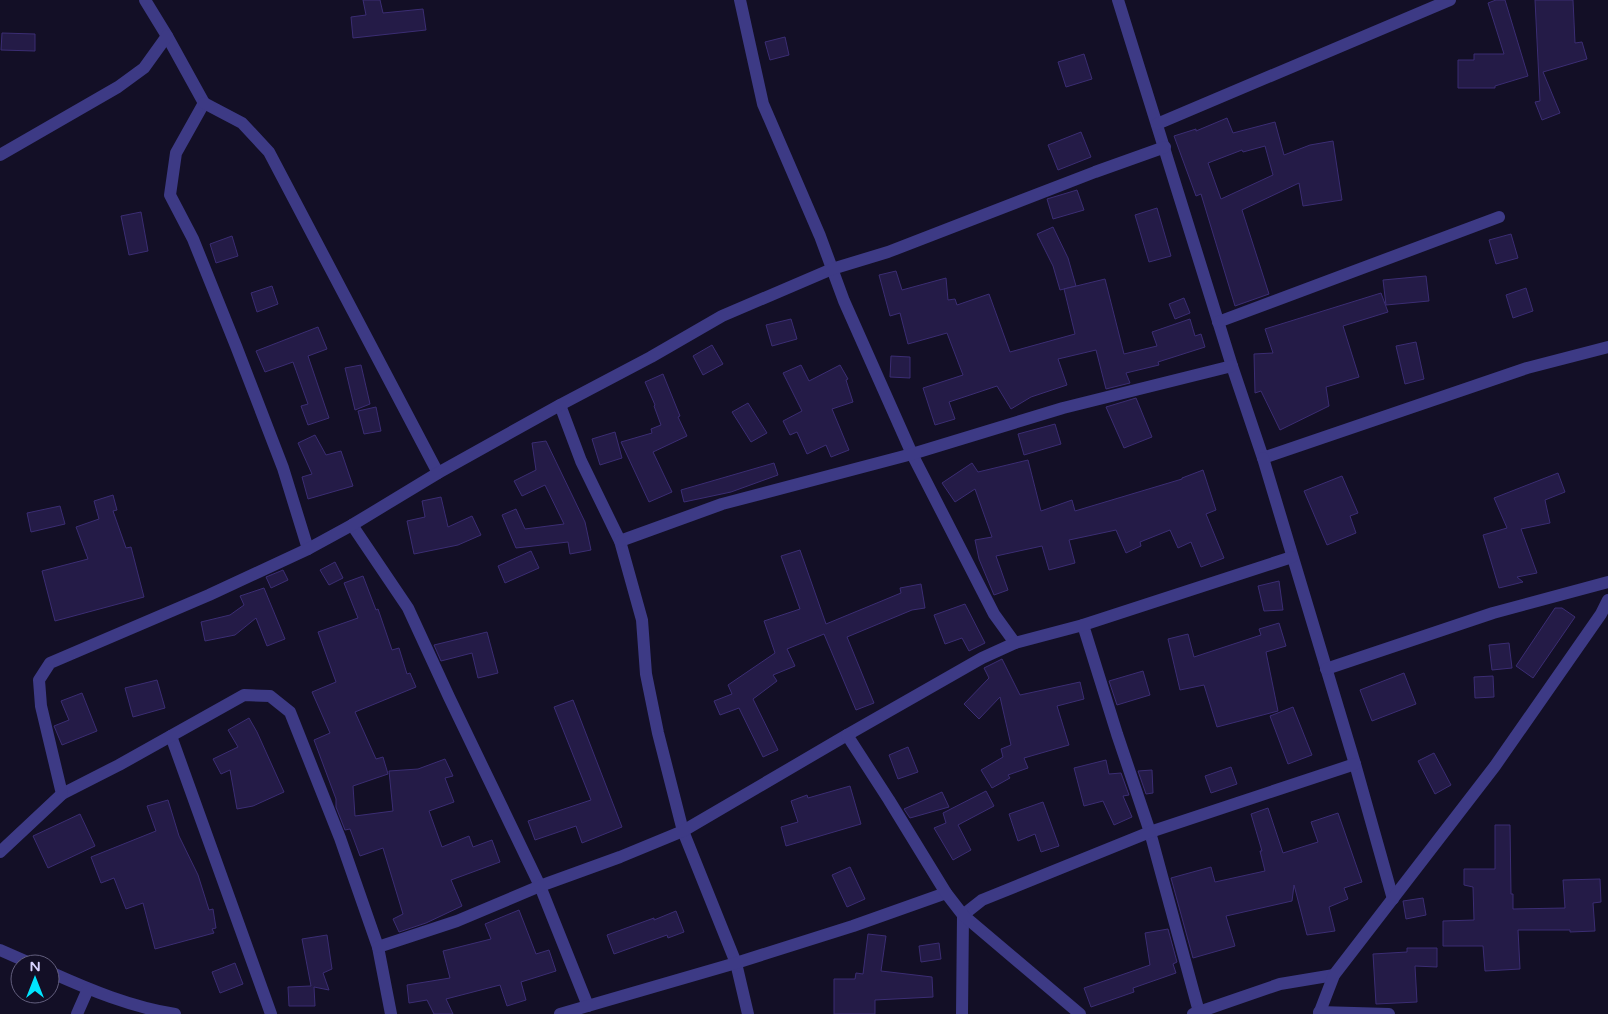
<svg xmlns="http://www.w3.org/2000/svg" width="1608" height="1014" font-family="'Varela Round',sans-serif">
<rect width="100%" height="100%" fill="#130f26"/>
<g fill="#241b47" stroke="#3b2d73" fill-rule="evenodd">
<polygon points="363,0 380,0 383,13 423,9 426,30 353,38 351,17 366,15"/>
<polygon points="1496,0 1505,0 1528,76 1495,86 1495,88 1458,88 1458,60 1474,60 1474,54 1504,54 1488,3"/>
<polygon points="1535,0 1573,0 1575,43 1582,42 1587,59 1543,72 1560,113 1542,120 1535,102 1540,101"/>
<polygon points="2,33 35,34 35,51 1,50"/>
<polygon points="785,37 789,55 770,60 765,42"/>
<polygon points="1084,54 1092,79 1066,87 1058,62"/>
<path d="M1227,118l6,15 42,-11 9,33 26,-10 23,-4 9,59 -39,6 -4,-23 -57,27 27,84 -34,12 -34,-112 -5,2 -22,-60 22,-7v2zM1265,146l8,29 -52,24 -13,-36 34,-13 1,2z"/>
<polygon points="1081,132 1091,157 1058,170 1048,145"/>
<polygon points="1077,190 1084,210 1053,219 1047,199"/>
<polygon points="1157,208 1171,256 1149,262 1135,215"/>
<polygon points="141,212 148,251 129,255 121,216"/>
<polygon points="1053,227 1068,258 1076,286 1060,290 1053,266 1037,234"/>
<polygon points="1511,234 1518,258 1496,264 1489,240"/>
<polygon points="232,236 238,256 216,263 210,244"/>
<polygon points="896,271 902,290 946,278 948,300 955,299 957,305 989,294 1010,352 1075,334 1064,289 1105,279 1124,354 1157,346 1152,332 1190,319 1195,336 1201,334 1205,347 1158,362 1159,365 1126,373 1130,383 1106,389 1096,350 1058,359 1067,385 1031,397 1011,409 997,386 949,402 955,419 935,425 923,388 963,375 947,333 908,344 900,313 890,316 879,275"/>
<polygon points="1426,276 1429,301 1386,305 1383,280"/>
<polygon points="272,286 278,304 257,312 251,293"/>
<polygon points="1526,288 1533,311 1513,318 1506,295"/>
<polygon points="1381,293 1388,312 1343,326 1359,377 1326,387 1329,406 1280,430 1261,391 1255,393 1254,354 1273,353 1265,329"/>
<polygon points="1184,298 1190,313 1175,319 1169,304"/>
<polygon points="791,319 797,339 772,346 766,325"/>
<polygon points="318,327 327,349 308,356 329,418 308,425 301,406 308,404 293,362 265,372 256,351"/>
<polygon points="1416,342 1424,379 1405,384 1396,346"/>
<polygon points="712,345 723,364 703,375 693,356"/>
<polygon points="891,356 910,357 910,378 890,377"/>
<polygon points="361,365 370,404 355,410 345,368"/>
<polygon points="801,365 809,381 840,365 848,379 846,380 853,402 832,409 849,450 831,457 826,445 807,454 797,432 790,435 783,421 802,411 783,373"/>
<polygon points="663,374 680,416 678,417 687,436 653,452 672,492 649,502 621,442 652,433 651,429 661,425 654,406 655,405 645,382"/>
<polygon points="1136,398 1152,437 1124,448 1106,407"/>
<polygon points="748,403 767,433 751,442 732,412"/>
<polygon points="376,407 381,431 364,434 358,411"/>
<polygon points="1055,424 1061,444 1024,455 1018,434"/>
<polygon points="615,432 622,458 600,465 592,439"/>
<polygon points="315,435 326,455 341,451 353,486 308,499 302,477 312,474 298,443"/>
<polygon points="546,441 585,522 591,550 570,554 568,542 516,548 502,515 516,509 525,529 564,524 545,485 522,496 514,481 536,470 532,443"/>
<polygon points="1028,460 1041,511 1072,500 1075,511 1182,479 1182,478 1203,470 1216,510 1206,514 1224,558 1201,567 1191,542 1178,548 1170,530 1140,542 1141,546 1126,553 1116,530 1069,540 1075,563 1049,570 1042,546 996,556 1008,590 994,595 979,559 975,540 992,537 975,489 955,502 942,483 972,463 978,472"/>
<polygon points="774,463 778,475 731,492 684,502 681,490"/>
<polygon points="1558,473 1565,492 1545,500 1550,523 1521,529 1537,573 1517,577 1523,582 1499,588 1483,535 1507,528 1494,498"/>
<polygon points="1342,476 1358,513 1350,516 1356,533 1327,545 1304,491"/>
<polygon points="113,495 117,510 113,511 126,548 131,547 144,597 55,621 42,571 88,559 76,527 99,519 94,501"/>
<polygon points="441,497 448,527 472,516 481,535 458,545 414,554 407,521 425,517 422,501"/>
<polygon points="60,506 65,524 31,532 27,513"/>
<polygon points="800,550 826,624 901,593 900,588 921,584 925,608 912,610 847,637 874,703 856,710 824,634 787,649 795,666 773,675 777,681 753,699 778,750 763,757 739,708 720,715 714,701 732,694 728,685 775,653 764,621 800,609 781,556"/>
<polygon points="531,551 539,568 505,583 498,566"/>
<polygon points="335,562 343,578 329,585 320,570"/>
<polygon points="283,570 288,580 271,588 266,577"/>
<polygon points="363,576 376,610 378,609 392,650 399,648 407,674 410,673 416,687 355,712 376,759 383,757 388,774 353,786 355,816 393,811 389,771 418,769 445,759 453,776 445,778 454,802 429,811 442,847 469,836 473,847 492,840 500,862 451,880 462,906 426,923 399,932 393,919 403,914 383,848 360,856 350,829 345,830 336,807 336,799 314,740 330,733 312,692 336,682 318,632 358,618 344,583"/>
<polygon points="1279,581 1283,610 1264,611 1258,586"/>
<polygon points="264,588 285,639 267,646 256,618 235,635 205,641 201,622 230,615 244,605 240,596"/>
<polygon points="965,604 985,643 969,651 962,638 945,644 934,615"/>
<polygon points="1555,608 1562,608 1575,617 1533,678 1516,666"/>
<polygon points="1279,623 1286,646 1266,652 1278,711 1217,727 1204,685 1180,690 1168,639 1188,634 1194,657 1261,635 1259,629"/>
<polygon points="487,632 498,673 478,678 472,653 441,661 434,645"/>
<polygon points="1509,643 1512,668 1492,670 1489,645"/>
<polygon points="1002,659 1020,695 1080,682 1084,699 1057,706 1069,745 1024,758 1028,768 1008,775 1010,778 992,788 981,770 1003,757 1001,749 1011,745 1000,697 979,719 964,704 989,678 984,668"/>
<polygon points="1143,671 1150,695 1117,705 1109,681"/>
<polygon points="1404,673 1416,704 1372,721 1360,690"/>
<polygon points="1493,676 1494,697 1475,698 1474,677"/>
<polygon points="157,680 165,708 133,717 125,688"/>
<polygon points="82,693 97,731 62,745 54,726 69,720 61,701"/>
<polygon points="573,700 622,827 582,843 576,826 535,840 528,821 591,800 554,707"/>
<polygon points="1293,707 1312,755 1288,764 1270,716"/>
<polygon points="249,718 257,732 284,792 253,806 237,809 230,770 221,774 213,759 238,747 228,730"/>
<polygon points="908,747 918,772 898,779 889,755"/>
<polygon points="1434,753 1451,785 1435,794 1418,761"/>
<polygon points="1106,760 1109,774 1121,773 1129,795 1123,796 1132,817 1114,825 1103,801 1084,806 1074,768"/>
<polygon points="1231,767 1237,784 1211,793 1205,776"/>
<polygon points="1152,770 1153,793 1146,794 1138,771"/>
<polygon points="850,786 861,824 786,846 781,827 798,822 791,801 807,795 808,798"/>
<polygon points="986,791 994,806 958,825 971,850 953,860 934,828 946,823 943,813"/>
<polygon points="942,792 949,807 910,818 904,809"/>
<polygon points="168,800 179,836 198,875 209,910 213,909 216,928 212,929 214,933 155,949 143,903 126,909 114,878 101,883 91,857 156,831 147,806"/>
<polygon points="1043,802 1059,846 1041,852 1035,834 1018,841 1009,814"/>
<polygon points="1268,808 1283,853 1318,842 1311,822 1338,813 1362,882 1344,888 1348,899 1329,907 1335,931 1307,935 1294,885 1292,901 1226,916 1235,946 1193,958 1171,878 1211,867 1215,882 1265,871 1260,851 1262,851 1251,814"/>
<polygon points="80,814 95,846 48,868 33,836"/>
<polygon points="1495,825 1510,825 1511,894 1513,894 1513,909 1565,908 1563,880 1600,879 1601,902 1593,903 1595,931 1570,932 1570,930 1518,930 1520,969 1485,971 1483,946 1443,946 1443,921 1474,920 1473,887 1464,885 1464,869 1495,869"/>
<polygon points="850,867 865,899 847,907 832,875"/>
<polygon points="1423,898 1426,915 1406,919 1403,901"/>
<polygon points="519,910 536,954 549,950 556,971 521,982 526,1000 507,1006 500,985 446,999 453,1014 434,1014 427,1000 409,1003 407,985 450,978 443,951 491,939 485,924"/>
<polygon points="676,911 684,932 668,938 667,935 614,954 607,935 654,918 654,920"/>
<polygon points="1168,929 1177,962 1173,964 1176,973 1133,988 1134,992 1091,1007 1084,988 1150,965 1145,933"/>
<polygon points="868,934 886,936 881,971 932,977 933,997 875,1000 875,1014 834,1014 834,979 855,979 856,973 863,974"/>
<polygon points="327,935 332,969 323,973 329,990 314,987 315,1006 289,1006 288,987 311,986 302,939"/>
<polygon points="939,943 941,959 921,962 919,946"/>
<polygon points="1407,948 1437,948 1437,967 1415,966 1417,1002 1376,1004 1373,954 1407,952"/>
<polygon points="235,963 243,984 220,993 212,972"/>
</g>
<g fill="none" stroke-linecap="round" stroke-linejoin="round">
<g stroke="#3d3a85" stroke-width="12">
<polyline points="145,0 167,36 204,103 176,153 170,195 193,239 236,346 283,468 308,549"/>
<polyline points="740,0 763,104 820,236 844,301 912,454 994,614 1015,643"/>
<polyline points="1118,0 1232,366 1263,458 1527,368 1608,347"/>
<polyline points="204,103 242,123 269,152 438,473"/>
<polyline points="1157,124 1450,0"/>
<polyline points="0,155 118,87 144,68 167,36"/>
<polyline points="1218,322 1499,217"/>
<polyline points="560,405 581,461 620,541 642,620 646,674 658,733 683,831 736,963 748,1014"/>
<polyline points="1263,458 1355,764 1393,899"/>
<polyline points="352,525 408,608 449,697 540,886 588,1006"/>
<polyline points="620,541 722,504 912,454 1063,408 1232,366"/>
<polyline points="1083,625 1117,734 1150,832 1199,1012"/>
<polyline points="1326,669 1493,613 1608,582"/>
<polyline points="171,736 271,1014"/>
<polyline points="62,794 119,765 244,695 270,696 290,712 340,838 378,947 391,1014"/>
<polyline points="0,852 62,794 41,706 39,680 50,663 209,595 308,549 352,525 438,473 560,405 651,357 722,316 832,269 888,252 1095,172 1165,147"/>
<polyline points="963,915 982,900 1150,832 1355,764"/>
<polyline points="378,947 457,921 540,886 620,857 683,831 847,735"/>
<polyline points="0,950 32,964"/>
<path d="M50,972c40,18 81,35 125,42"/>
<polyline points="1319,1012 1389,1014"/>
<polyline points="77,1014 88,989"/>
<polyline points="560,1014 736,963 853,926 946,893"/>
<polyline points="962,1014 963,915"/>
<polyline points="1080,1014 963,915 946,893 889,800 847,735 982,658 1015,643 1083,625 1292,557"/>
<polyline points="1193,1014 1280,984 1334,975"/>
<polyline points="1319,1014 1334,975 1495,766 1601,614 1608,600"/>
</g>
</g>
<g transform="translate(35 979)"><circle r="24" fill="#130f26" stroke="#625e7d"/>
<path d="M0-4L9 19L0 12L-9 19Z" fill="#00e5ff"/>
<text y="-8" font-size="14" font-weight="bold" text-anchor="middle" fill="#d9d4ff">N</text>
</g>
</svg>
